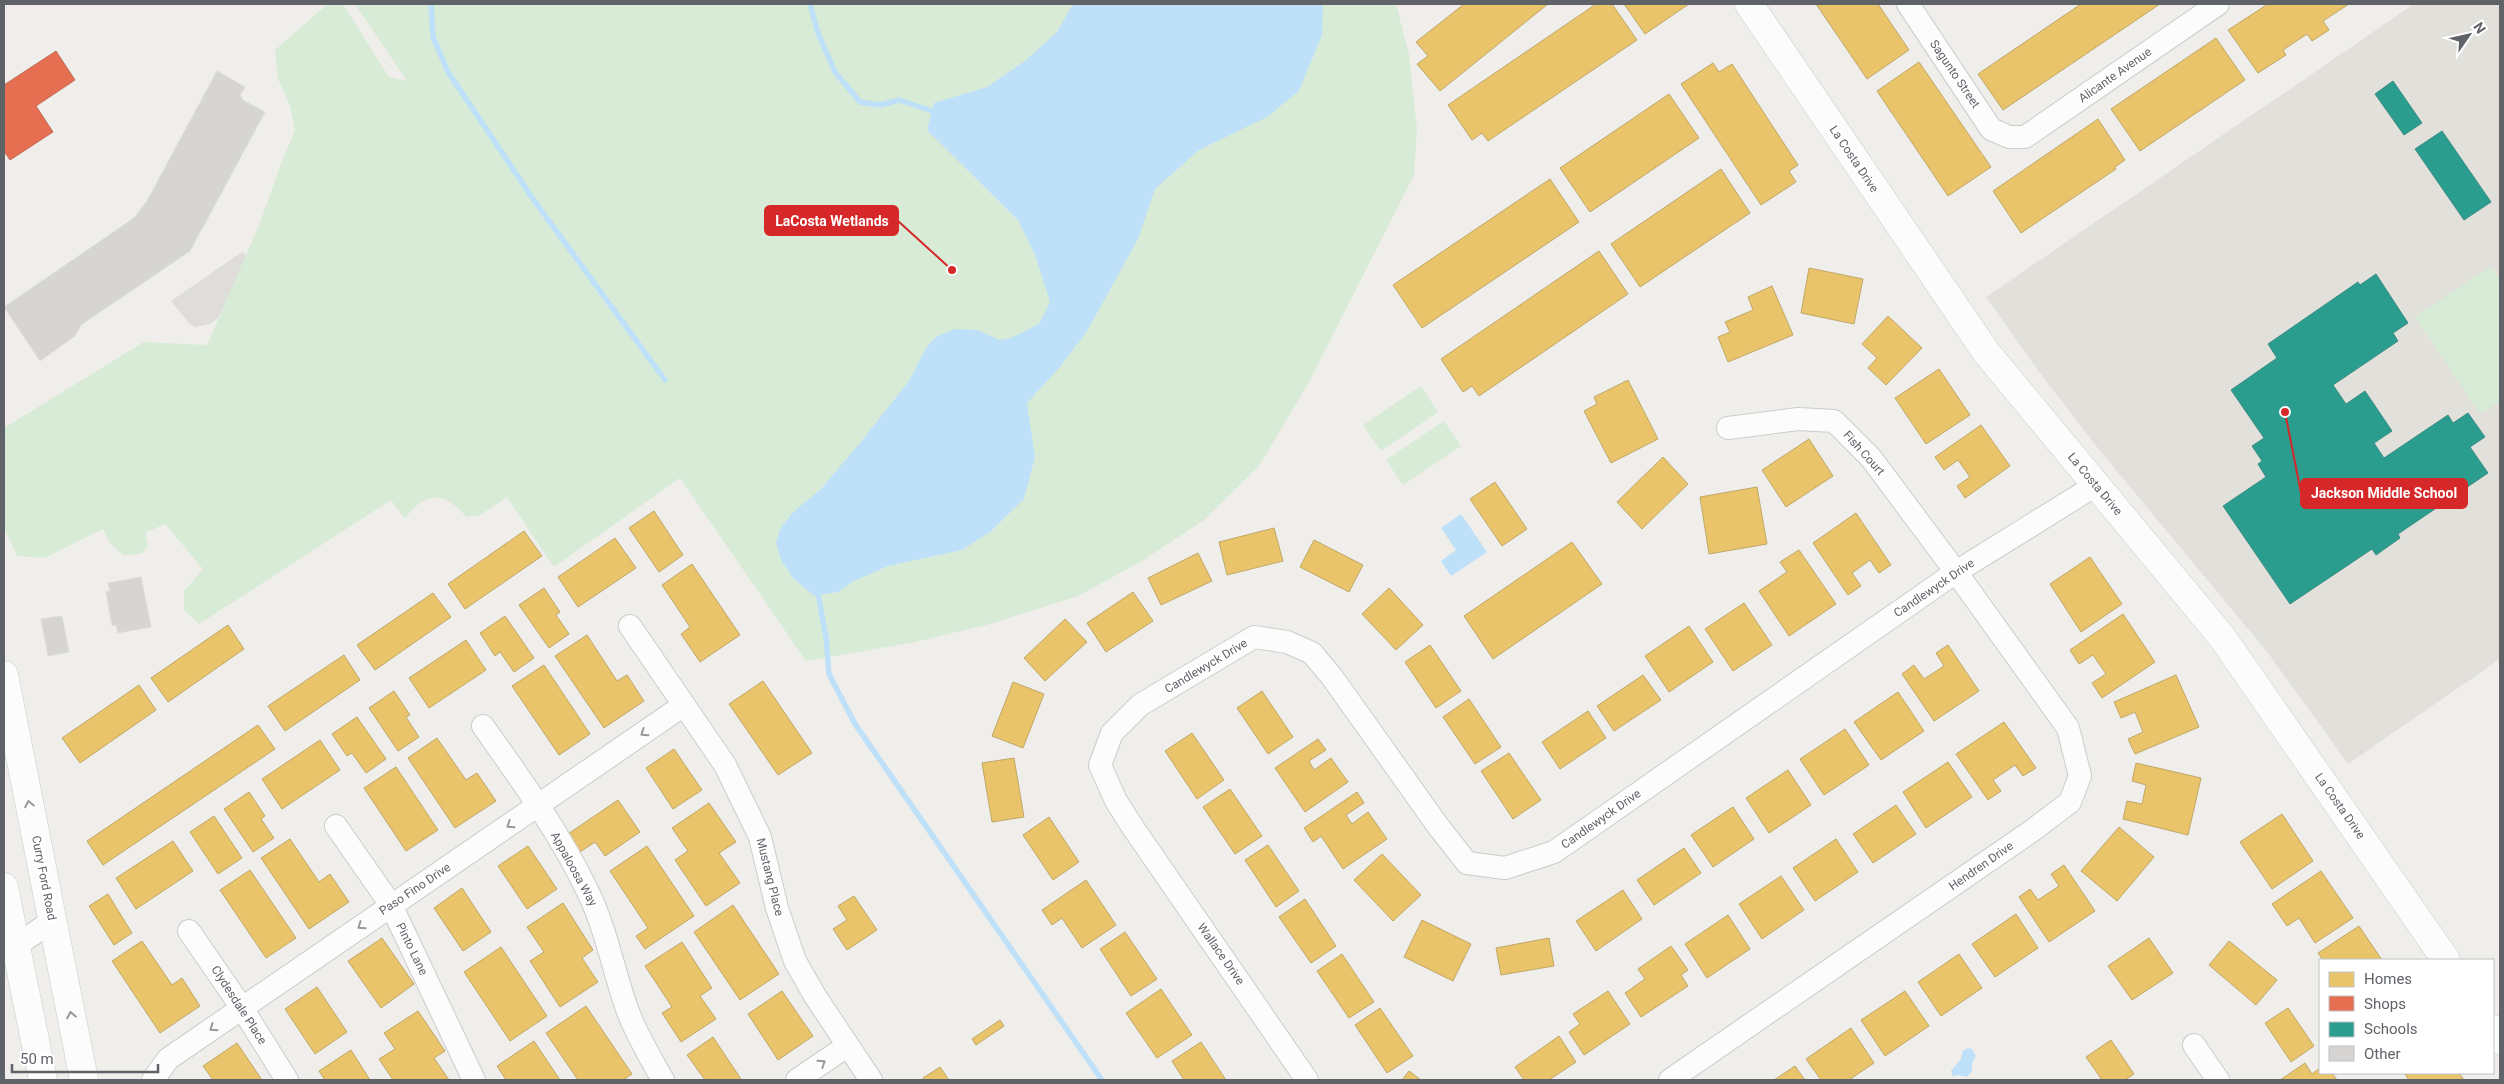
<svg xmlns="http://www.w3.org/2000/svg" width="2504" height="1084" font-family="Roboto,sans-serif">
<rect width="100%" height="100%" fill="#efeeea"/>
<polygon fill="#dfddda" points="242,252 248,256 218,318 210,324 195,327 189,323 171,301"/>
<polygon fill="#e2e0da" points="2414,4 2500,4 2500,659 2348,764 2268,653 2101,452 2039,372 1986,297"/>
<g fill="#d8ebd6">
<path d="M328,4h15l46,73 18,4 -52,-77h1041l13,51 8,74 -3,46 -105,207 -50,84 -55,54 -62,41 -64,35 -88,28 -75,18 -109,19 -126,-183 -126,89 -47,-70 -27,18 -13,2c-6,-5 -12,-13 -19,-16 -17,-10 -34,4 -43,18l-14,-19 -192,124 -15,-14v-19l19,-22 -38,-45 -20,9 3,12 -7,9 -18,1 -13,-12 -7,-14 -58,29 -28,-2 -13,-29v-99l140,-86 63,3 53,-122 19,-54 16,-39 -5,-24 -12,-27 -3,-29z"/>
<polygon points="2491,266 2500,280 2500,401 2480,414 2415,317"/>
<polygon points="1421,386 1438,412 1381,451 1363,425"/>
<polygon points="1444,421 1461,446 1403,485 1386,460"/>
</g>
<g fill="#bfe0f9">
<polygon points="1073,4 1323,4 1322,35 1299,91 1267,117 1199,150 1155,189 1138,239 1086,333 1059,368 1027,403 1035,457 1024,499 990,532 962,550 888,566 852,582 838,592 814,596 793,578 781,560 776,543 780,529 792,513 821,489 859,444 909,381 926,348 937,336 955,329 978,330 999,340 1011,338 1039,324 1050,302 1035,255 1018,220 927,130 934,103 987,87 1026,60 1057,32"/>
<polygon points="1461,514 1487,552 1451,576 1441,561 1456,550 1441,528"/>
<polygon points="1968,1048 1972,1049 1976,1056 1972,1063 1972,1071 1967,1077 1958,1075 1953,1077 1951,1071 1961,1059 1963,1051"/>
</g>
<g fill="#e9c46a" stroke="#c0a769">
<polygon points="1464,4 1548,4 1440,91 1417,64 1428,56 1416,42"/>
<polygon points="1596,4 1612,4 1637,40 1488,141 1482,133 1472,140 1448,105"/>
<polygon points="1624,4 1689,4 1645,34"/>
<polygon points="1816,4 1878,4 1909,50 1867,79"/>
<polygon points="2081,4 2160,4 2003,110 1978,74"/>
<polygon points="2268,4 2349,4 2323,21 2329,30 2312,41 2307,34 2283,50 2286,55 2258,73 2228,30"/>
<polygon points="2216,38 2245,80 2140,151 2111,109"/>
<polygon points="1919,62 1991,167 1948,196 1877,91"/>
<polygon points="1713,63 1719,72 1732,64 1798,165 1789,171 1796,182 1761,205 1681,84"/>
<polygon points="1669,94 1699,138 1590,212 1560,168"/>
<polygon points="2098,119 2125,160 2115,167 2116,169 2021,233 1993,191"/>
<polygon points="1721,169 1750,213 1640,287 1611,244"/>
<polygon points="1550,179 1579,222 1422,328 1393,285"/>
<polygon points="1599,251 1628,294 1479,396 1472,386 1463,392 1441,359"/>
<polygon points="1809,268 1863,279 1854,324 1801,313"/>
<polygon points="1772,286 1793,335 1728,362 1718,337 1730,332 1725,322 1753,310 1748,297"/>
<polygon points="1888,316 1922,348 1886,385 1868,368 1877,358 1862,344"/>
<polygon points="1939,369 1970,415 1926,444 1895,398"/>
<polygon points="1628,380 1658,439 1611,463 1584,411 1597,404 1594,397"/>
<polygon points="1981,425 2010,466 1965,498 1957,486 1970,477 1958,460 1944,470 1935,457"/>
<polygon points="1809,439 1833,476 1786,507 1762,470"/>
<polygon points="1663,457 1688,484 1642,529 1617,502"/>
<polygon points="1495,482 1527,529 1502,546 1470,499"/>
<polygon points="1757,487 1767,544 1709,554 1700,497"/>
<polygon points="654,511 683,555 659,572 629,528"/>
<polygon points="1856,513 1891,565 1879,573 1870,560 1852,573 1861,586 1848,595 1813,543"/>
<polygon points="1274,528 1283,561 1227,575 1219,542"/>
<polygon points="524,531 542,556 465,609 448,584"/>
<polygon points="615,538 636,568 578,607 558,577"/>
<polygon points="1314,540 1363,565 1349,592 1300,567"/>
<polygon points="1572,542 1602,584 1493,659 1464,616"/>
<polygon points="1799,550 1836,604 1789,636 1759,591 1787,572 1780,562"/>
<polygon points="1198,553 1212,581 1161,605 1148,578"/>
<polygon points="2090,557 2122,604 2081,632 2050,584"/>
<polygon points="692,564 740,635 700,662 681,634 690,627 662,585"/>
<polygon points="544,588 560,612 556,615 569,634 549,648 519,605"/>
<polygon points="1389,588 1423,625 1396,650 1362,614"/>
<polygon points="1133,592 1153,621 1106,652 1087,623"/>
<polygon points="433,593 451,617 375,670 357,645"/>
<polygon points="1744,603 1772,645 1733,671 1705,629"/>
<polygon points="2123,614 2155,662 2102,698 2092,683 2106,674 2093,655 2079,664 2070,650"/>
<polygon points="505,616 534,658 514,672 500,652 495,656 480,633"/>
<polygon points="1065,619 1087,642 1045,681 1024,658"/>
<polygon points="228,625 244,649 168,702 151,678"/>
<polygon points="1689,626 1713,662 1669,692 1645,656"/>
<polygon points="587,635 617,681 627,675 644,701 604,728 555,656"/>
<polygon points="466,640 486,670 429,708 409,678"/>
<polygon points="1430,645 1461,691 1436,708 1405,662"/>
<polygon points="1948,645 1979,691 1934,721 1902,674 1914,665 1924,679 1944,666 1936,653"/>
<polygon points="344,655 360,680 285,731 268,706"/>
<polygon points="544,665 590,734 559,755 512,686"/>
<polygon points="1643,675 1661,700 1614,731 1597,706"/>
<polygon points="2176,675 2199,727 2135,754 2128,739 2143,732 2135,712 2121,718 2114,702"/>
<polygon points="763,681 812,753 778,775 729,704"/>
<polygon points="1013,682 1044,694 1023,748 992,736"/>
<polygon points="139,685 156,710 80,763 62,738"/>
<polygon points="394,691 410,715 406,717 419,737 398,751 369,708"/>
<polygon points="1262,691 1293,737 1268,754 1237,708"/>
<polygon points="1898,692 1924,731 1881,760 1854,722"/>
<polygon points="1469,699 1501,747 1475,764 1443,717"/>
<polygon points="1588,711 1606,738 1560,769 1542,742"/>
<polygon points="357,717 386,759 366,773 352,753 347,756 332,734"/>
<polygon points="2004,722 2036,768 2023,776 2015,765 1993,780 2001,791 1988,800 1956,754"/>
<polygon points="258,725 275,749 103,865 87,841"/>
<polygon points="1845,729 1869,765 1824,795 1800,759"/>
<polygon points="1192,733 1224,780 1197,799 1165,751"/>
<polygon points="437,738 466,780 477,773 496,801 455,828 408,758"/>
<polygon points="1318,739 1326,750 1309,761 1314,770 1331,758 1348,782 1305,812 1275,768"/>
<polygon points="320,740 340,770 282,809 262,779"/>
<polygon points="674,749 702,790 673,809 646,768"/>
<polygon points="1509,753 1541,800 1513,819 1481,771"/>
<polygon points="1014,758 1024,817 992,822 982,763"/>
<polygon points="1948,762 1972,797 1926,828 1903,792"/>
<polygon points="2136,763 2201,778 2188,835 2123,819 2127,801 2142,804 2146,785 2132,781"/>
<polygon points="396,767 438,830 406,851 364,788"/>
<polygon points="1788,770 1811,805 1769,833 1746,798"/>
<polygon points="1230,789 1262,836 1235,854 1203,807"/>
<polygon points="249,792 265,816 261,819 274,838 253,852 224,809"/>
<polygon points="1357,792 1364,803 1346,815 1352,824 1368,812 1387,839 1343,869 1321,836 1313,842 1304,828"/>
<polygon points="618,800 640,832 605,856 595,842 574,856 562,838"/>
<polygon points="709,803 736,842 719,853 740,883 706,906 675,860 688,851 672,828"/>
<polygon points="1896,805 1916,834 1873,863 1853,834"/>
<polygon points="1733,807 1754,839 1713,867 1691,835"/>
<polygon points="2282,814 2313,861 2272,889 2240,842"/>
<polygon points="214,816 242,858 218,874 190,832"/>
<polygon points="1049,817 1079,862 1053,880 1023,835"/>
<polygon points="2119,827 2154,857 2117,901 2081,871"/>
<polygon points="290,839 319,882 330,874 349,902 309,929 261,858"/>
<polygon points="1836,839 1858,872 1815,901 1793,868"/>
<polygon points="173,841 193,871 136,909 116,878"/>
<polygon points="1268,845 1299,891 1276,907 1245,860"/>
<polygon points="528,846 557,889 527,909 498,866"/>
<polygon points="647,846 694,916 645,949 636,936 648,928 610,871"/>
<polygon points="1684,848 1701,873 1654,905 1637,880"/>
<polygon points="1382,854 1421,895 1393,921 1354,880"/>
<polygon points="2064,865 2095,911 2049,942 2019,897 2030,889 2038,900 2059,886 2051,874"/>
<polygon points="250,870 296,938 266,958 220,890"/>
<polygon points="2321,871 2353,918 2315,943 2299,918 2287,926 2272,904"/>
<polygon points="1781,876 1804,910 1762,939 1739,904"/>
<polygon points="1086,880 1116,925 1082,948 1062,918 1052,925 1042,910"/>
<polygon points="462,888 491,932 463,951 434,908"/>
<polygon points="1623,890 1642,919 1596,951 1576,921"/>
<polygon points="108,894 132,933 114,945 89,906"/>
<polygon points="854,896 877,930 847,950 833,929 847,920 838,906"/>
<polygon points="1305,899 1336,946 1311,963 1279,917"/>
<polygon points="563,903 593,950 582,958 598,982 560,1007 530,961 544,952 527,927"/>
<polygon points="733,905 779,974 740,1000 694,932"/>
<polygon points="2016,914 2038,948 1995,977 1972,944"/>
<polygon points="1728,915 1750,949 1707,978 1685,944"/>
<polygon points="1422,920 1471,944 1453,981 1404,957"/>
<polygon points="2359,926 2382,960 2323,960 2318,953"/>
<polygon points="1125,932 1157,979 1131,996 1100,949"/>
<polygon points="382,938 414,984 381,1008 348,961"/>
<polygon points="1549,938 1554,966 1501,975 1496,948"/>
<polygon points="2149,938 2173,973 2132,1000 2108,966"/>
<polygon points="142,941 172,985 182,978 200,1006 160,1033 112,961"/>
<polygon points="2229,941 2277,980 2256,1005 2209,965"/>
<polygon points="682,942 712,988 700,996 716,1019 681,1042 662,1013 672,1007 645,966"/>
<polygon points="1671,946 1688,970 1681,975 1688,986 1641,1017 1625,993 1645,979 1638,969"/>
<polygon points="501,947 547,1016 510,1041 464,972"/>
<polygon points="1342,954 1374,1002 1349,1018 1317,971"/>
<polygon points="1959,954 1982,988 1941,1016 1918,982"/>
<polygon points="317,987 347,1032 315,1054 285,1009"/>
<polygon points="1161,989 1192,1035 1157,1058 1126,1013"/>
<polygon points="782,991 813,1036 778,1060 748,1014"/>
<polygon points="1608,991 1630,1024 1584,1055 1569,1032 1580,1024 1573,1014"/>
<polygon points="1905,991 1929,1026 1885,1056 1861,1020"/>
<polygon points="586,1006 632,1074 623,1080 578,1080 546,1033"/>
<polygon points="1380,1008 1413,1056 1387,1073 1355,1025"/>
<polygon points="2288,1008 2314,1046 2291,1062 2265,1023"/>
<polygon points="418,1011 445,1051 434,1058 449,1080 393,1080 379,1059 395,1049 384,1033"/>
<polygon points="1000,1020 1004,1026 976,1045 972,1039"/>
<polygon points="1851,1028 1874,1063 1849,1080 1821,1080 1806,1059"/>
<polygon points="1559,1036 1576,1062 1549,1080 1524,1080 1515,1067"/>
<polygon points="713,1037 741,1079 739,1080 705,1080 687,1055"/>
<polygon points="2111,1040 2134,1074 2125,1080 2102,1080 2086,1057"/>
<polygon points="534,1041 560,1080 506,1080 497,1066"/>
<polygon points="1201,1042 1226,1080 1184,1080 1172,1061"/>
<polygon points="237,1043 262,1080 213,1080 203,1066"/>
<polygon points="351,1050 370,1080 325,1080 319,1071"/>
<polygon points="2305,1063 2312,1074 2320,1068 2320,1073 2332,1073 2337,1080 2280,1080"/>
<polygon points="1795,1066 1805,1080 1774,1080"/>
<polygon points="940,1067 949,1080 924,1080 923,1078"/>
<polygon points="1409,1071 1421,1080 1402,1080"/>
<polygon points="2404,1073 2459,1073 2464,1080 2409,1080"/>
</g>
<polygon fill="#e76f51" stroke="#be6b58" points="56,51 75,80 36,106 53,132 10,160 4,151 4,85"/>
<g fill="#2a9d8f" stroke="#3a8c83">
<polygon points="2393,81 2422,123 2404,135 2375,94"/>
<polygon points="2442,131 2491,202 2464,220 2415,149"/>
<polygon points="2376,274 2408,323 2393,333 2398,341 2333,385 2346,404 2365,391 2392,431 2374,443 2384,458 2448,415 2453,423 2468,413 2485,437 2470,447 2488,473 2398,534 2400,538 2376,555 2372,549 2290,604 2223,506 2266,477 2258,464 2262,461 2252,446 2264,438 2231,390 2277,358 2268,344 2358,282 2360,285"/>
</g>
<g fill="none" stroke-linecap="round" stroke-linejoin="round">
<g stroke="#bfe0f9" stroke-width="5.5">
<polyline points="431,4 433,37 448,72 533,199 665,380"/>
<polyline points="810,4 818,33 835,72 860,102 880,105 899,100 932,111"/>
<polyline points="817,588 826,637 829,674 855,724 1102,1080"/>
</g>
</g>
<g fill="#d6d5d3" stroke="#deddd9">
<polygon points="217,71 245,87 240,95 243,100 265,112 190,251 81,325 75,336 40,361 4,307 134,218 147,201"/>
<polygon points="141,577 151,627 118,633 116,625 112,626 106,592 110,591 108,583"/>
<polygon points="62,616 69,652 48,656 41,619"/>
</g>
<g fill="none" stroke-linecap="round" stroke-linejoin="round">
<g stroke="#cbcccc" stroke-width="24">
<g id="street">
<polyline points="1908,4 1991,129 2009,137 2025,137 2218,4"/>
<polyline points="630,626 725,765 760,837 777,908 795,961 815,996 871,1080"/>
<path d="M483,726c36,51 77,107 104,164 19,38 26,79 40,119 9,25 23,48 36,71"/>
<polyline points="336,826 391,905 474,1080"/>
<polyline points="189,931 242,1008 287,1080"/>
<polyline points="4,954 52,921"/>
<polyline points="2194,1045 2218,1080"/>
<polyline points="153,1080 168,1059 684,705"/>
<polyline points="797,1080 847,1046"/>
<polyline points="1307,1080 1134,829 1116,801 1100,765 1112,733 1140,705 1254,637 1287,642 1312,653 1332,677 1438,826 1467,863 1505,868 1554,852 1956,572 2096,485"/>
<polyline points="1670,1080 2033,830 2070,802 2080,776 2068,728 1956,572 1871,458 1834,421 1798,419 1728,428"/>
</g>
</g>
<g stroke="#cacacb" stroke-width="29">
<g id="secondary">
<polyline points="1749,4 1986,352 2222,637 2446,960"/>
<polyline points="4,675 84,1080"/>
<polyline points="4,887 43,1080"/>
<polyline points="2493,1029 2500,1040"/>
</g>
</g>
<use href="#street" stroke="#fdfcfc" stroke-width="22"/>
<use href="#secondary" stroke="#fdfcfc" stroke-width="28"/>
</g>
<defs><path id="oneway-chevron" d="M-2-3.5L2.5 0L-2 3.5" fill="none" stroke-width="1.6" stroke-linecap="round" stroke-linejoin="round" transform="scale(1.25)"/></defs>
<g stroke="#96999c">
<use href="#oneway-chevron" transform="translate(644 733) rotate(145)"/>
<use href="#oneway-chevron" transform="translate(29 804) rotate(-101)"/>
<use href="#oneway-chevron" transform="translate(510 825) rotate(146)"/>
<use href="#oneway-chevron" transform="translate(361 926) rotate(145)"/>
<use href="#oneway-chevron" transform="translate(71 1015) rotate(-101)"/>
<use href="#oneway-chevron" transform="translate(213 1028) rotate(145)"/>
<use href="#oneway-chevron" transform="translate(822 1063) rotate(-34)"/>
</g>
<g text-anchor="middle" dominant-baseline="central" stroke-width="5" stroke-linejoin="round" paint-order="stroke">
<g font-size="12" fill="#5f6368" stroke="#fff">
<text transform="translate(1955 74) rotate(56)">Sagunto Street</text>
<text transform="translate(2115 75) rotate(-35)">Alicante Avenue</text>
<text transform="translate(1854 159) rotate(56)">La Costa Drive</text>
<text transform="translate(1864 453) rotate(48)">Fish Court</text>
<text transform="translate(2095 484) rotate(50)">La Costa Drive</text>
<text transform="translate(1934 588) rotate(-34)">Candlewyck Drive</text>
<text transform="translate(1206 666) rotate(-31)">Candlewyck Drive</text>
<text transform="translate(2340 806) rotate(55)">La Costa Drive</text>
<text transform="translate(1601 819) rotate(-35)">Candlewyck Drive</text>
<text transform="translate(1981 866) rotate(-35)">Hendren Drive</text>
<text transform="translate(574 869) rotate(61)">Appaloosa Way</text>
<text transform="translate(770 877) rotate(76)">Mustang Place</text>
<text transform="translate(44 878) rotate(79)">Curry Ford Road</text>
<text transform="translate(415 889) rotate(-34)">Paso Fino Drive</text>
<text transform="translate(412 949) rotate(64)">Pinto Lane</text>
<text transform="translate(1221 954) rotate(55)">Wallace Drive</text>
<text transform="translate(239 1005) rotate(57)">Clydesdale Place</text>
</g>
</g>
<path fill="none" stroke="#d62828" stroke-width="2" d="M952 270L898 221M2285 412L2301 493"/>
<g fill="#d62828" stroke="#fff" stroke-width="2">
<circle cx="952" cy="270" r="5"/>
<circle cx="2285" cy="412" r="5"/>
</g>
<g fill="#d62828" stroke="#d62828" stroke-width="2">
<rect x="765" y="206" width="133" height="29" rx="5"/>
<rect x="2301" y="479" width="166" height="29" rx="5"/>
</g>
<g font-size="14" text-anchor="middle" font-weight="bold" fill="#fff">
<text x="832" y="226">LaCosta Wetlands</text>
<text x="2384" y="498">Jackson Middle School</text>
</g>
<rect width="2504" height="1084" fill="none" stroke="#5f6368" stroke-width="10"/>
<rect x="2319" y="959" width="175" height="115" fill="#ffffff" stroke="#bfc1c3"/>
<rect x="2329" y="972" width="25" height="15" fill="#e9c46a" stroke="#bfc1c3"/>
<text x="2364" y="984" font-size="15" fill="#5f6368">Homes</text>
<rect x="2329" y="996" width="25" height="15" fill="#e76f51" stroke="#bfc1c3"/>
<text x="2364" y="1009" font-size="15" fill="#5f6368">Shops</text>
<rect x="2329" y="1022" width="25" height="15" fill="#2a9d8f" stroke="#bfc1c3"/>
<text x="2364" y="1034" font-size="15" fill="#5f6368">Schools</text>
<rect x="2329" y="1046" width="25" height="15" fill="#d6d5d3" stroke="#bfc1c3"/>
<text x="2364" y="1059" font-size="15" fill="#5f6368">Other</text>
<g transform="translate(2469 35) rotate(56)" stroke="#ffffff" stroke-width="4" paint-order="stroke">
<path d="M0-4L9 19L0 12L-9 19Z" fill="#5f6368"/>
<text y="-8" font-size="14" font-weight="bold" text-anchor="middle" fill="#5f6368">N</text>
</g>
<path d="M12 1064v8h146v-8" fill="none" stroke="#5f6368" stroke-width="2.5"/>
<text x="20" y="1064" font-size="15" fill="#5f6368" stroke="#ffffff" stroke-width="4" paint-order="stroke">50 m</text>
</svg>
